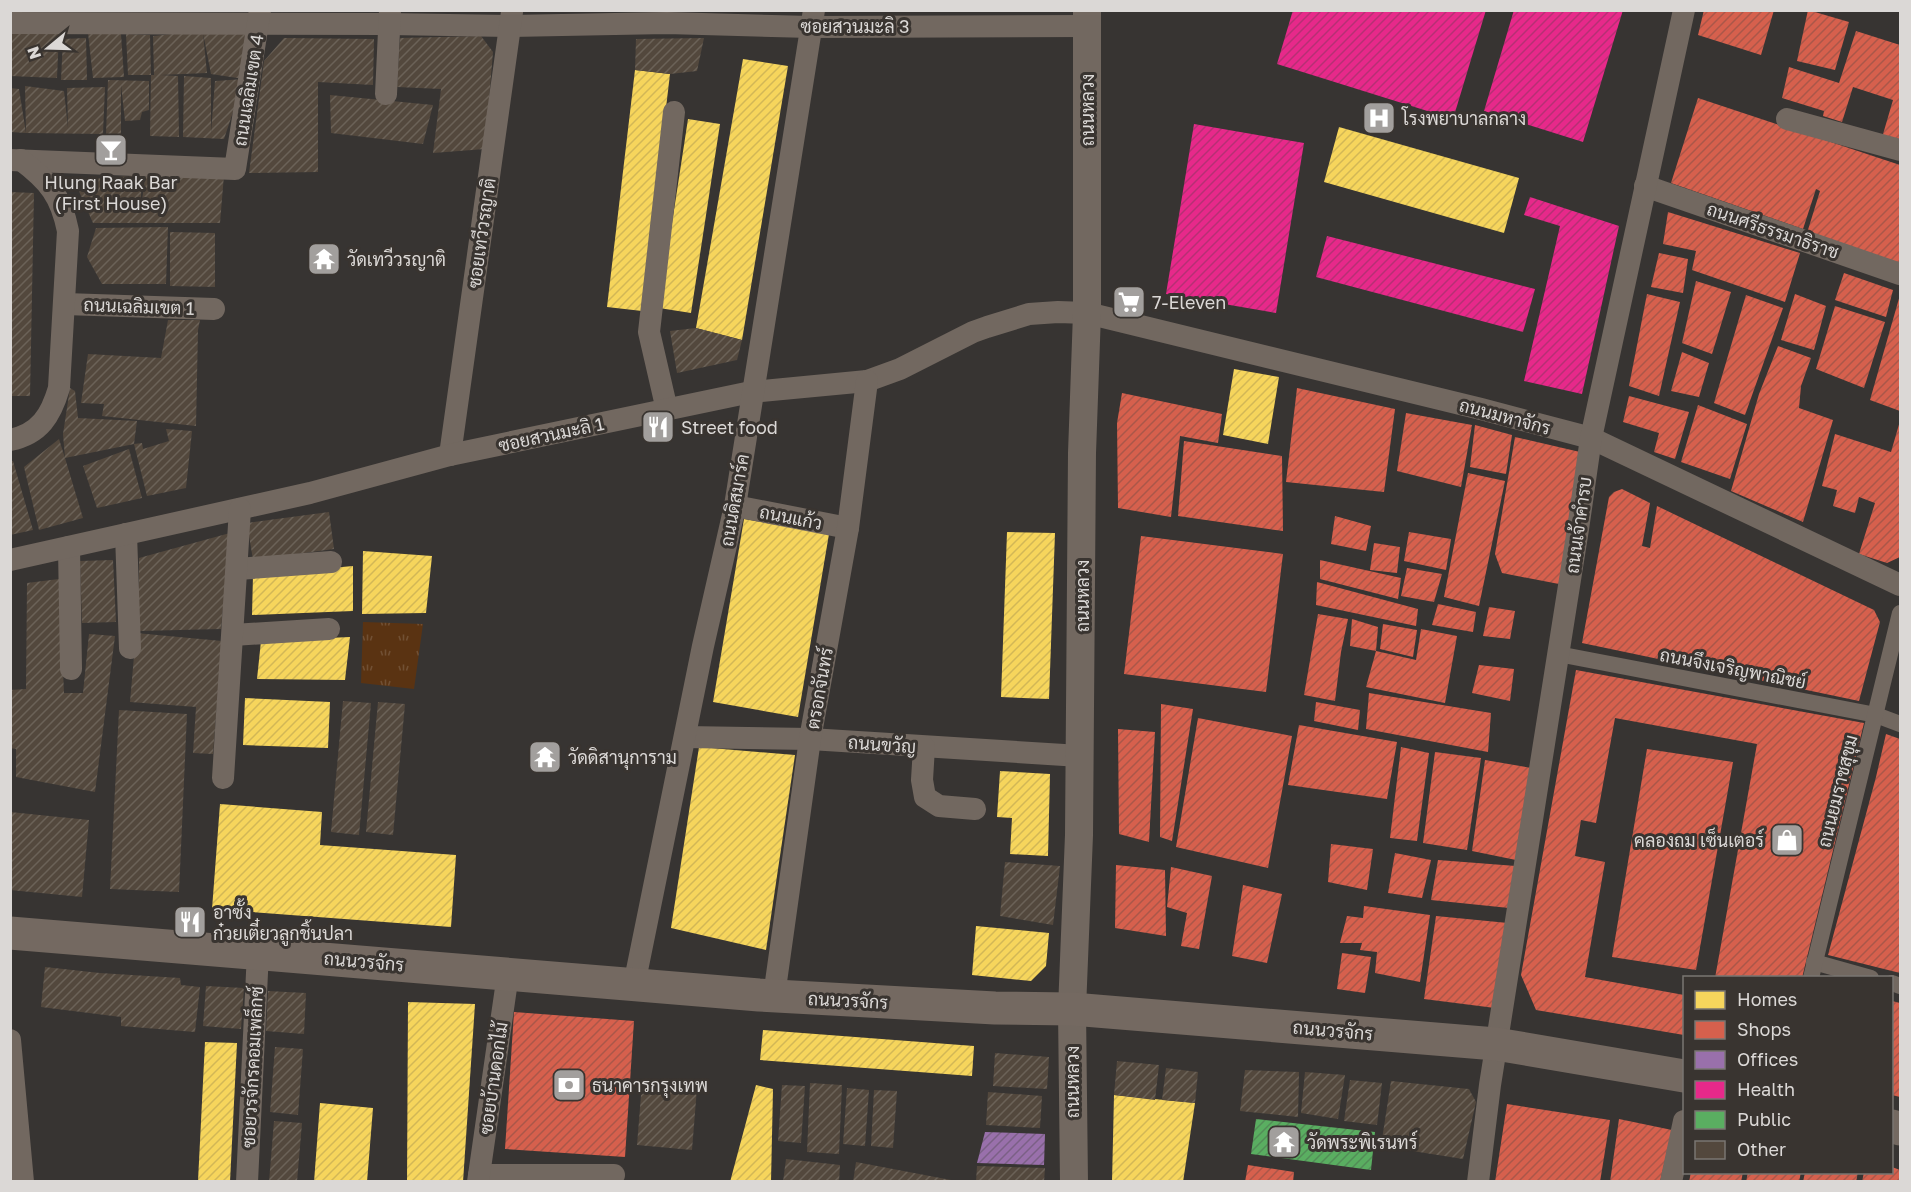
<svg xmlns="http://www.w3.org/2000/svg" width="1911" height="1192" font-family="'Golos Text',Sarabun,sans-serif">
<defs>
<pattern id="grass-tufts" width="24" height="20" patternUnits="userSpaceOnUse" patternTransform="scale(1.5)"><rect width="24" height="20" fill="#5a3312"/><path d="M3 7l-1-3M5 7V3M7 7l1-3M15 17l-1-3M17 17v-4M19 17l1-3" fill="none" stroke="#715034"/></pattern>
<pattern id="homes-hatch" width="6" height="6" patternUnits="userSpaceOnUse" patternTransform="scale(1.5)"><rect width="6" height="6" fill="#f6d55c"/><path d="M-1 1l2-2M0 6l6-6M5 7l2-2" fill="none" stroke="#d2b756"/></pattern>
<pattern id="shops-hatch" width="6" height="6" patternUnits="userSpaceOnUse" patternTransform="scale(1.5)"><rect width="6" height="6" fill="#d6604d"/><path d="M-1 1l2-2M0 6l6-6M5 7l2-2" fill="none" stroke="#aa5749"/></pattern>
<pattern id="offices-hatch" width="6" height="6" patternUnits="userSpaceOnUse" patternTransform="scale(1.5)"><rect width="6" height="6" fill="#9970ab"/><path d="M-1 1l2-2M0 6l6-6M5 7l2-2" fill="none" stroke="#7b6086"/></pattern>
<pattern id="health-hatch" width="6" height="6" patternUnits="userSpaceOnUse" patternTransform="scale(1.5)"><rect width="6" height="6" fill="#e7298a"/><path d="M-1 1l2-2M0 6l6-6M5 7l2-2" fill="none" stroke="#b63074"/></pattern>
<pattern id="public-hatch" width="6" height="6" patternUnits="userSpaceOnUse" patternTransform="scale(1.5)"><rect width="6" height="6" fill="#5aae61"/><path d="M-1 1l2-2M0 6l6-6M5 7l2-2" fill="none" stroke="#538d57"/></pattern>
<pattern id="building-hatch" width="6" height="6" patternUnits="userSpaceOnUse" patternTransform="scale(1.5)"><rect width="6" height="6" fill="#53483d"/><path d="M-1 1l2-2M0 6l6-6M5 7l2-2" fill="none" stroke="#6b6258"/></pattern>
</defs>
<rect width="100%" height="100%" fill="#373432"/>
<polygon fill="url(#grass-tufts)" points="363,622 423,624 414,689 361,683"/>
<g fill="url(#homes-hatch)">
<polygon points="743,59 788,66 742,340 696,328"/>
<polygon points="635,70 670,74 642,311 607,307"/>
<polygon points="688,119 720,124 691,313 659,308"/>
<polygon points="1339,127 1519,178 1504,233 1324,182"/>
<polygon points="1234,369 1279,377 1268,444 1223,435"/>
<polygon points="744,519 829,534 798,717 713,702"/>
<polygon points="1007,532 1055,533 1049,699 1001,697"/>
<polygon points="363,551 432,556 426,613 362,614"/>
<polygon points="353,566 353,611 252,615 253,575"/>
<polygon points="350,637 345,680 257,679 261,641"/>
<polygon points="245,698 330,702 328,748 243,745"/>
<polygon points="699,747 795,755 766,950 671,928"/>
<polygon points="1000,771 1050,774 1048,856 1010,854 1012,818 997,817"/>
<polygon points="220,804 322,812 320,845 456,855 451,927 212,909"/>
<polygon points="976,926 1049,933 1046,966 1031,981 972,975"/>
<polygon points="408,1002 475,1004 463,1182 407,1182"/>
<polygon points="763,1030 974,1046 972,1076 760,1060"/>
<polygon points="205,1042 237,1043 230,1182 198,1181"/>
<polygon points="756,1085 773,1089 771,1182 730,1182"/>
<polygon points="1114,1095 1195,1103 1183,1182 1112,1182"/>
<polygon points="320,1103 373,1108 367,1182 314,1182"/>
</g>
<g fill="url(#shops-hatch)">
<polygon points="1704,10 1774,10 1761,55 1698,35"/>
<polygon points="1808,10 1849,22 1835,70 1797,61"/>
<polygon points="1856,31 1900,45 1900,145 1881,141 1893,100 1853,87 1842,122 1823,116 1824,111 1782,98 1789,67 1839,83"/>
<polygon points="1698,98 1900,165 1900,265 1807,233 1820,191 1816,189 1803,229 1671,183"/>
<polygon points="1668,212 1800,253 1785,302 1692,270 1696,251 1663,244"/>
<polygon points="1659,253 1688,259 1683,293 1651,287"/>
<polygon points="1844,273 1893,290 1886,317 1835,300"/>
<polygon points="1696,281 1731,292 1712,354 1682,343"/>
<polygon points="1647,294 1680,302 1659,396 1629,386"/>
<polygon points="1795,294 1826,306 1814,350 1781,340"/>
<polygon points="1746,295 1783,308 1745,415 1714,403"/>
<polygon points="1900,295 1900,411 1870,400"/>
<polygon points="1835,306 1885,322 1864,388 1816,369"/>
<polygon points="1778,346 1811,358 1801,386 1799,408 1833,420 1803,522 1731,491 1759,394"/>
<polygon points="1682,352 1709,363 1699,397 1671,391"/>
<polygon points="1297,388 1395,409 1384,492 1286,482"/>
<polygon points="1122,393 1222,414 1218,443 1180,436 1171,517 1118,508 1117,423"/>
<polygon points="1629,396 1689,412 1675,459 1654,452 1659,433 1623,422"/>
<polygon points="1698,405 1747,424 1730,479 1681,462"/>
<polygon points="1406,413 1472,425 1461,487 1397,471"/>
<polygon points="1900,421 1900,557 1887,563 1859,554 1875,503 1859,497 1855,513 1833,506 1837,490 1822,486 1835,434 1891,452"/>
<polygon points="1475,425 1512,435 1506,474 1470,467"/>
<polygon points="1515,437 1580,452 1559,584 1502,573 1495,554"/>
<polygon points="1184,441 1282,456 1283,531 1178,516"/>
<polygon points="1468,473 1505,481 1479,606 1444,597"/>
<polygon points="1622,489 1650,503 1642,546 1650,548 1657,506 1874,610 1880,622 1859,701 1582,643 1609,497 1614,492"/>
<polygon points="1335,516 1371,526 1366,551 1331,544"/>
<polygon points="1409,532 1451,539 1446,570 1404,561"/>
<polygon points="1141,536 1283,554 1266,692 1124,674"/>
<polygon points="1374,543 1400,547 1397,573 1370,570"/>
<polygon points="1320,560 1401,578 1398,599 1320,579"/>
<polygon points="1407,568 1442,574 1434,602 1401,596"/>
<polygon points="1317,582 1418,609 1416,626 1316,605"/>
<polygon points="1438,604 1476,612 1473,632 1432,625"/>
<polygon points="1489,607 1515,611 1510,639 1483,636"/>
<polygon points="1318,614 1348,619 1341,652 1335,701 1304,695"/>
<polygon points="1352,619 1378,627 1376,651 1416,660 1421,629 1457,636 1445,703 1366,687 1376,651 1350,646"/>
<polygon points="1383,624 1417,630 1413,657 1380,649"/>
<polygon points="1479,665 1514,669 1510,701 1472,693"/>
<polygon points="1576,670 1864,723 1802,978 1715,978 1757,744 1615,718 1596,823 1581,820 1575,856 1605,862 1585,977 1684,995 1684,1035 1536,1010 1521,975"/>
<polygon points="1369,693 1491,713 1488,752 1366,729"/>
<polygon points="1316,702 1360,710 1358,730 1314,721"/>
<polygon points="1161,704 1193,709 1172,841 1160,837"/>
<polygon points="1198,718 1292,736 1268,868 1176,847"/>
<polygon points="1299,725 1397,742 1387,799 1288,785"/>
<polygon points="1118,729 1155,732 1149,842 1119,834"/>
<polygon points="1886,734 1900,739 1900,973 1828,955 1876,777"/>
<polygon points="1401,747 1429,753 1417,841 1390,838"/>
<polygon points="1647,749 1733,762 1696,970 1612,957"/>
<polygon points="1435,752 1481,758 1467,850 1423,843"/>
<polygon points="1485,760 1532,768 1516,860 1472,851"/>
<polygon points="1331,844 1373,849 1367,890 1328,882"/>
<polygon points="1395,853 1431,860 1422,898 1388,893"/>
<polygon points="1438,860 1516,866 1509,908 1431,900"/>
<polygon points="1116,865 1165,870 1166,936 1115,928"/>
<polygon points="1171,867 1212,876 1199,949 1181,946 1187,913 1167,907"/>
<polygon points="1243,885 1282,894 1267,963 1232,956"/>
<polygon points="1364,906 1430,915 1420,982 1375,973 1377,952 1360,950 1362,943 1340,943 1347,916 1363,918"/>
<polygon points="1436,916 1508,923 1495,1008 1424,999"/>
<polygon points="1342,953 1371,957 1365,993 1337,989"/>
<polygon points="1892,1001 1900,1003 1900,1097 1892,1095"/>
<polygon points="514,1012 634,1021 625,1157 505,1149"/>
<polygon points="1507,1104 1610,1120 1600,1182 1495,1182"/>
<polygon points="1619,1119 1672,1130 1660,1182 1610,1182"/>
<polygon points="1248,1165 1294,1172 1293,1182 1245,1182"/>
<polygon points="1892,1167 1900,1170 1900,1182 1862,1182 1864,1172 1892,1172"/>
<polygon points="1691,1172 1743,1172 1741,1182 1689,1182"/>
<polygon points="1748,1172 1801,1172 1799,1182 1746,1182"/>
<polygon points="1805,1172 1858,1172 1856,1182 1803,1182"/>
</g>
<polygon fill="url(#offices-hatch)" points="985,1132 1045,1134 1044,1165 977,1163"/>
<g fill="url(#health-hatch)">
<polygon points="1293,10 1486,10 1453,119 1277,64"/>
<polygon points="1514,10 1623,10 1583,142 1484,111"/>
<polygon points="1194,124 1304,143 1276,313 1166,294"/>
<polygon points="1530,197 1619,226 1582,394 1524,381 1560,226 1524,215"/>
<polygon points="1327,236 1535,289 1523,332 1316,277"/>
</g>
<polygon fill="url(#public-hatch)" points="1256,1119 1375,1132 1371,1170 1251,1154"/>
<g fill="url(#building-hatch)">
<polygon points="202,31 248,31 244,79 224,139 183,137 184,76 211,78 211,133 215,81 244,79 211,74 203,33 207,73 160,75 178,76 179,137 150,136 151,75 128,75 126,34 150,35 151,75 154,75 153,36"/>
<polygon points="88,33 121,34 124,77 93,78"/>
<polygon points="10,34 59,34 57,78 10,76"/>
<polygon points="481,36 493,52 485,149 433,153 441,89 397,87 400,38"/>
<polygon points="86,38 87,80 61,80 63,39"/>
<polygon points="284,38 374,39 373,85 318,82 318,172 249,173 264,61"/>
<polygon points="704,38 697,71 670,74 635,70 636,39"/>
<polygon points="108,80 149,81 149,110 142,112 140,120 125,121 121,85 121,136 106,134"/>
<polygon points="25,86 64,91 68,128 67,88 105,87 103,134 26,133"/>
<polygon points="10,88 19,89 26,133 10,132"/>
<polygon points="330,95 433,105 423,144 331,133"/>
<polygon points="146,170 224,175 220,223 93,223 77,187 90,179 142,175 140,216"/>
<polygon points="10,192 34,193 30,396 10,396"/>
<polygon points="168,227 166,284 102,284 87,257 96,228"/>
<polygon points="170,232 215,233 215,287 170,286"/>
<polygon points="168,320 200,320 198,330 196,426 102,416 104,404 81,403 88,354 161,358"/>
<polygon points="696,328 742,340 737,360 677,373 670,331"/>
<polygon points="70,388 75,391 78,418 137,421 134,444 65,458 83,518 39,530 24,467 59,439 65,458 63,434"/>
<polygon points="166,429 192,431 186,488 147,496 134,444 142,443 143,449 169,441"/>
<polygon points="129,449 142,498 97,508 83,466"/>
<polygon points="10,461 13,461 33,530 10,535"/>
<polygon points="329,512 334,549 253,560 247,523"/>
<polygon points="230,533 221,629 139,631 139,558"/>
<polygon points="113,560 116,622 82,623 80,561"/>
<polygon points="59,579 64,693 83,693 89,634 115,636 95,792 16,777 16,749 10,748 10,690 26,689 27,583"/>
<polygon points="136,633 222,641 213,754 193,753 196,707 130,702"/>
<polygon points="343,701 371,703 359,835 331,832"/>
<polygon points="378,702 405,704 393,835 366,832"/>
<polygon points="119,710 187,714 179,892 110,889"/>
<polygon points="10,812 89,820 82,897 10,890"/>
<polygon points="1005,862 1060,866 1053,925 1000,916"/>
<polygon points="45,967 100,973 180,978 181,985 200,987 195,1032 121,1026 121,1017 41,1007"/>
<polygon points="206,986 244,988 241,1029 203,1026"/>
<polygon points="268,991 306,993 304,1034 266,1031"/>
<polygon points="275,1047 303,1049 298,1115 270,1112"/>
<polygon points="995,1053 1049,1057 1047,1089 993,1086"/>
<polygon points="1117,1061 1159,1065 1155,1100 1114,1095"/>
<polygon points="1166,1068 1198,1072 1195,1103 1162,1100"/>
<polygon points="1245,1070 1299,1072 1298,1117 1240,1111"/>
<polygon points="1305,1072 1345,1075 1338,1119 1301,1113"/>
<polygon points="1350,1080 1382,1083 1377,1125 1344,1121"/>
<polygon points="1391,1081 1469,1089 1476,1102 1463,1159 1381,1146"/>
<polygon points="642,1083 697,1088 692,1150 637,1145"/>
<polygon points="810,1083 842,1085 839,1154 807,1152"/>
<polygon points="782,1085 805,1086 801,1143 778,1141"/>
<polygon points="847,1088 869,1090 865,1146 843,1144"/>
<polygon points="874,1090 897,1091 893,1148 871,1146"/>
<polygon points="988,1092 1042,1096 1040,1128 986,1125"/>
<polygon points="274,1121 302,1123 297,1182 269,1182"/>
<polygon points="786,1159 840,1165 839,1182 783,1182"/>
<polygon points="856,1162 951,1180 951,1182 853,1182"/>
<polygon points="977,1166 1045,1168 1044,1182 976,1182"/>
</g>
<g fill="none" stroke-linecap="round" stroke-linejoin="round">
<g stroke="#726860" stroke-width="16">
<polyline points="1558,654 1876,715 1900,724"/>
<polyline points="1814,962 1871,978"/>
<polyline points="1811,978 1900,613"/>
<polyline points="1892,983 1900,986"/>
</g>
<g stroke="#726860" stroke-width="22">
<polyline points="10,23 388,24 510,26 667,23 811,27 1087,26"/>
<polyline points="386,94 390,10"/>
<polyline points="1787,119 1900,150"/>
<polyline points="10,160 235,169 260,10"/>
<polyline points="1645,186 1900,274"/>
<polyline points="65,304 214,309"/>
<polyline points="667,410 649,332 674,112"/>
<path d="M10,440c30,-6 41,-25 49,-52l9,-157c-7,-35 -19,-50 -47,-71"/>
<polyline points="450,455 512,12"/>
<polyline points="735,506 848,528"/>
<polyline points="126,534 130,648"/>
<polyline points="69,547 71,669"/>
<polyline points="10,560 310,493 450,455 751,392 867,381 900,369 973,332 987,327 1029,314 1058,312 1087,313 1481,409 1591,438 1900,585"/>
<polyline points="238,569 331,562"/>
<polyline points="233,635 329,629"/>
<polyline points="685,737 810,739 1080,756"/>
<polyline points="924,747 922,780 925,797 939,806 975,809"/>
<polyline points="223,778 240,509"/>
<polyline points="634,985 703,646 735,506 814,10"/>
<polyline points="774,996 810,739 848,528 867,381"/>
<polyline points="10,1040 23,1182"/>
<polyline points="479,1175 614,1175"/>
<polyline points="247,1182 258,952"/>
<polyline points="478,1182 508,974"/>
<polyline points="1478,1182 1490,1085 1578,529 1591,438 1684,10"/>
<polyline points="1671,1182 1684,1121"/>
</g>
<polyline stroke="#726860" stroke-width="28" points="1074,1182 1072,1009 1079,835 1082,453 1087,313 1087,10"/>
<g stroke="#746961" stroke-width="33">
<polyline points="10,933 759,995 995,1008 1072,1009 1496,1044 1684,1076"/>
<polyline points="1892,1126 1900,1129"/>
</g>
</g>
<defs>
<g id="hospital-square" transform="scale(1.725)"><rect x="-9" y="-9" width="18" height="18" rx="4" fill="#a29f9d" stroke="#393430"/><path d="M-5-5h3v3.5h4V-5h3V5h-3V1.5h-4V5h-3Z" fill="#fff"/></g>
<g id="bar-square" transform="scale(1.725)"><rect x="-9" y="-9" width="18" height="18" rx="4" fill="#a29f9d" stroke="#393430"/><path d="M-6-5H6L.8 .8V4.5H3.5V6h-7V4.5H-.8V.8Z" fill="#fff"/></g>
<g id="temple-square" transform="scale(1.725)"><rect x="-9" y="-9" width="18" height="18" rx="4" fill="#a29f9d" stroke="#393430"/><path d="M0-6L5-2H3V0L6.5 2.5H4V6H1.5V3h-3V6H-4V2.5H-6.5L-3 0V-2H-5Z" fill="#fff"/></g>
<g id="supermarket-square" transform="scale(1.725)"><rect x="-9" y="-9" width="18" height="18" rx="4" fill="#a29f9d" stroke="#393430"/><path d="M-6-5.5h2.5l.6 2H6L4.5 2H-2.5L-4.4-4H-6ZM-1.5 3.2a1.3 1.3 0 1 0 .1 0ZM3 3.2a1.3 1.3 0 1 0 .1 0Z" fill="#fff"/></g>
<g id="restaurant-square" transform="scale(1.725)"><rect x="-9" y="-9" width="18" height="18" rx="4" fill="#a29f9d" stroke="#393430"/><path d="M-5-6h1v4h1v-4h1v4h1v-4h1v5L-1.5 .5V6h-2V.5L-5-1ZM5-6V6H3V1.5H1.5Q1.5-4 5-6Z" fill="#fff"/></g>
<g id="shop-square" transform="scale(1.725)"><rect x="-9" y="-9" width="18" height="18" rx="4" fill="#a29f9d" stroke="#393430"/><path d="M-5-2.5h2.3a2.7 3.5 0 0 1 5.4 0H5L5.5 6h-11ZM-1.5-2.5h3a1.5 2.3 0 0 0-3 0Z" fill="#fff"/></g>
<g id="bank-square" transform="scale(1.725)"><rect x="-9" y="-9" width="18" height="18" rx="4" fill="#a29f9d" stroke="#393430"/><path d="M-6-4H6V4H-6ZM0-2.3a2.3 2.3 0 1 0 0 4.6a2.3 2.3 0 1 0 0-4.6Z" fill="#fff"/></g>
</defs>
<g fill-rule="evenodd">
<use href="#hospital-square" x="1379" y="118"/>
<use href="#bar-square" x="111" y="150"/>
<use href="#temple-square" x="324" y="259"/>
<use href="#supermarket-square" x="1129" y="302"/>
<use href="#restaurant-square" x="658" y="427"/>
<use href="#temple-square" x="545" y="757"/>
<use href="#shop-square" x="1787" y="840"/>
<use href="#restaurant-square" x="190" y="922"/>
<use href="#bank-square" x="569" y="1085"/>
<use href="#temple-square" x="1284" y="1142"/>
</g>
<g text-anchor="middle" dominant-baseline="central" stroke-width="6" stroke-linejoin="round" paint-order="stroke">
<g font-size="18" fill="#dbd8d6" stroke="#393430">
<text x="855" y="26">ซอยสวนมะลิ 3</text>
<text transform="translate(248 90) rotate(-81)">ถนนเฉลิมเขต 4</text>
<text transform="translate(1087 110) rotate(-90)">ถนนหลวง</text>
<text transform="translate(1773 230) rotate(19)">ถนนศรีธรรมาธิราช</text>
<text transform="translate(481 233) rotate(-82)">ซอยเทวีวรญาติ</text>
<text transform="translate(139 306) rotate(2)">ถนนเฉลิมเขต 1</text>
<text transform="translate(1505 416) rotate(15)">ถนนมหาจักร</text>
<text transform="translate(551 434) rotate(-12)">ซอยสวนมะลิ 1</text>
<text transform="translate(734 500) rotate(-80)">ถนนดิสมาร์ค</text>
<text transform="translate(791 517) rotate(11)">ถนนแก้ว</text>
<text transform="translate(1578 525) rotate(-82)">ถนนเจ้าคำรบ</text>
<text transform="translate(1082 596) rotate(-90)">ถนนหลวง</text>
<text transform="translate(1733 668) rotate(11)">ถนนจึงเจริญพาณิชย์</text>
<text transform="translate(819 688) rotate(-80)">ตรอกจันทร์</text>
<text transform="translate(882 744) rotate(4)">ถนนขวัญ</text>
<text transform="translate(1837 791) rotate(-76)">ถนนยมราชสุขุม</text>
<text transform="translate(364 961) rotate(5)">ถนนวรจักร</text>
<text transform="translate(848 1000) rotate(3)">ถนนวรจักร</text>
<text transform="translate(1333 1030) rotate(5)">ถนนวรจักร</text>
<text transform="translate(252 1067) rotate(-87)">ซอยวรจักรคอมเพล็กซ์</text>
<text transform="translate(493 1078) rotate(-82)">ซอยบ้านดอกไม้</text>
<text transform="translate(1072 1082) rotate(-90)">ถนนหลวง</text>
</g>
<g font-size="18" fill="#dbd8d6" stroke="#393430" text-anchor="start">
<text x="1402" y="118">โรงพยาบาลกลาง</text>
<text x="111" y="182" text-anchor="middle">Hlung Raak Bar<tspan x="111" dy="21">(First House)</tspan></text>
<text x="347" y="259">วัดเทวีวรญาติ</text>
<text x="1152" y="302">7-Eleven</text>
<text x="681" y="427">Street food</text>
<text x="568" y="757">วัดดิสานุการาม</text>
<text x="1764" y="840" text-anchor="end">คลองถม เซ็นเตอร์</text>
<text x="213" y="912">อาซั้ง<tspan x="213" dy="21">ก๋วยเตี๋ยวลูกชิ้นปลา</tspan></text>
<text x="592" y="1085">ธนาคารกรุงเทพ</text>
<text x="1307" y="1142">วัดพระพิเรนทร์</text>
</g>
</g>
<rect width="1911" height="1192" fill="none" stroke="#dbd8d6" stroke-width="24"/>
<rect x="1683" y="976" width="210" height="198" fill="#393430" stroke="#7a7672" stroke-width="1.5"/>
<rect x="1695" y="991" width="30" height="18" fill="#f6d55c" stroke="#7a7672" stroke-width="1.5"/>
<text x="1737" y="1006" font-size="18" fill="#dbd8d6">Homes</text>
<rect x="1695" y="1021" width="30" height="18" fill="#d6604d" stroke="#7a7672" stroke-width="1.5"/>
<text x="1737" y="1036" font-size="18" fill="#dbd8d6">Shops</text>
<rect x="1695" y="1051" width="30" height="18" fill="#9970ab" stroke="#7a7672" stroke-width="1.5"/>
<text x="1737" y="1066" font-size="18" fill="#dbd8d6">Offices</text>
<rect x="1695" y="1081" width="30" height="18" fill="#e7298a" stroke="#7a7672" stroke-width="1.5"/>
<text x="1737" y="1096" font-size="18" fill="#dbd8d6">Health</text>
<rect x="1695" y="1111" width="30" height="18" fill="#5aae61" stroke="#7a7672" stroke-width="1.5"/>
<text x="1737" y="1126" font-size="18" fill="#dbd8d6">Public</text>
<rect x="1695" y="1141" width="30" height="18" fill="#53483d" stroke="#7a7672" stroke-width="1.5"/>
<text x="1737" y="1156" font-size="18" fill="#dbd8d6">Other</text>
<g transform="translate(48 48) rotate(251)" stroke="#393430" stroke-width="4.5" paint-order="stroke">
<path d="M0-4.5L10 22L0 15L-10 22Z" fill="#dbd8d6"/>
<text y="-9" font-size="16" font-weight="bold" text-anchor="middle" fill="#dbd8d6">N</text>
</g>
</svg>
